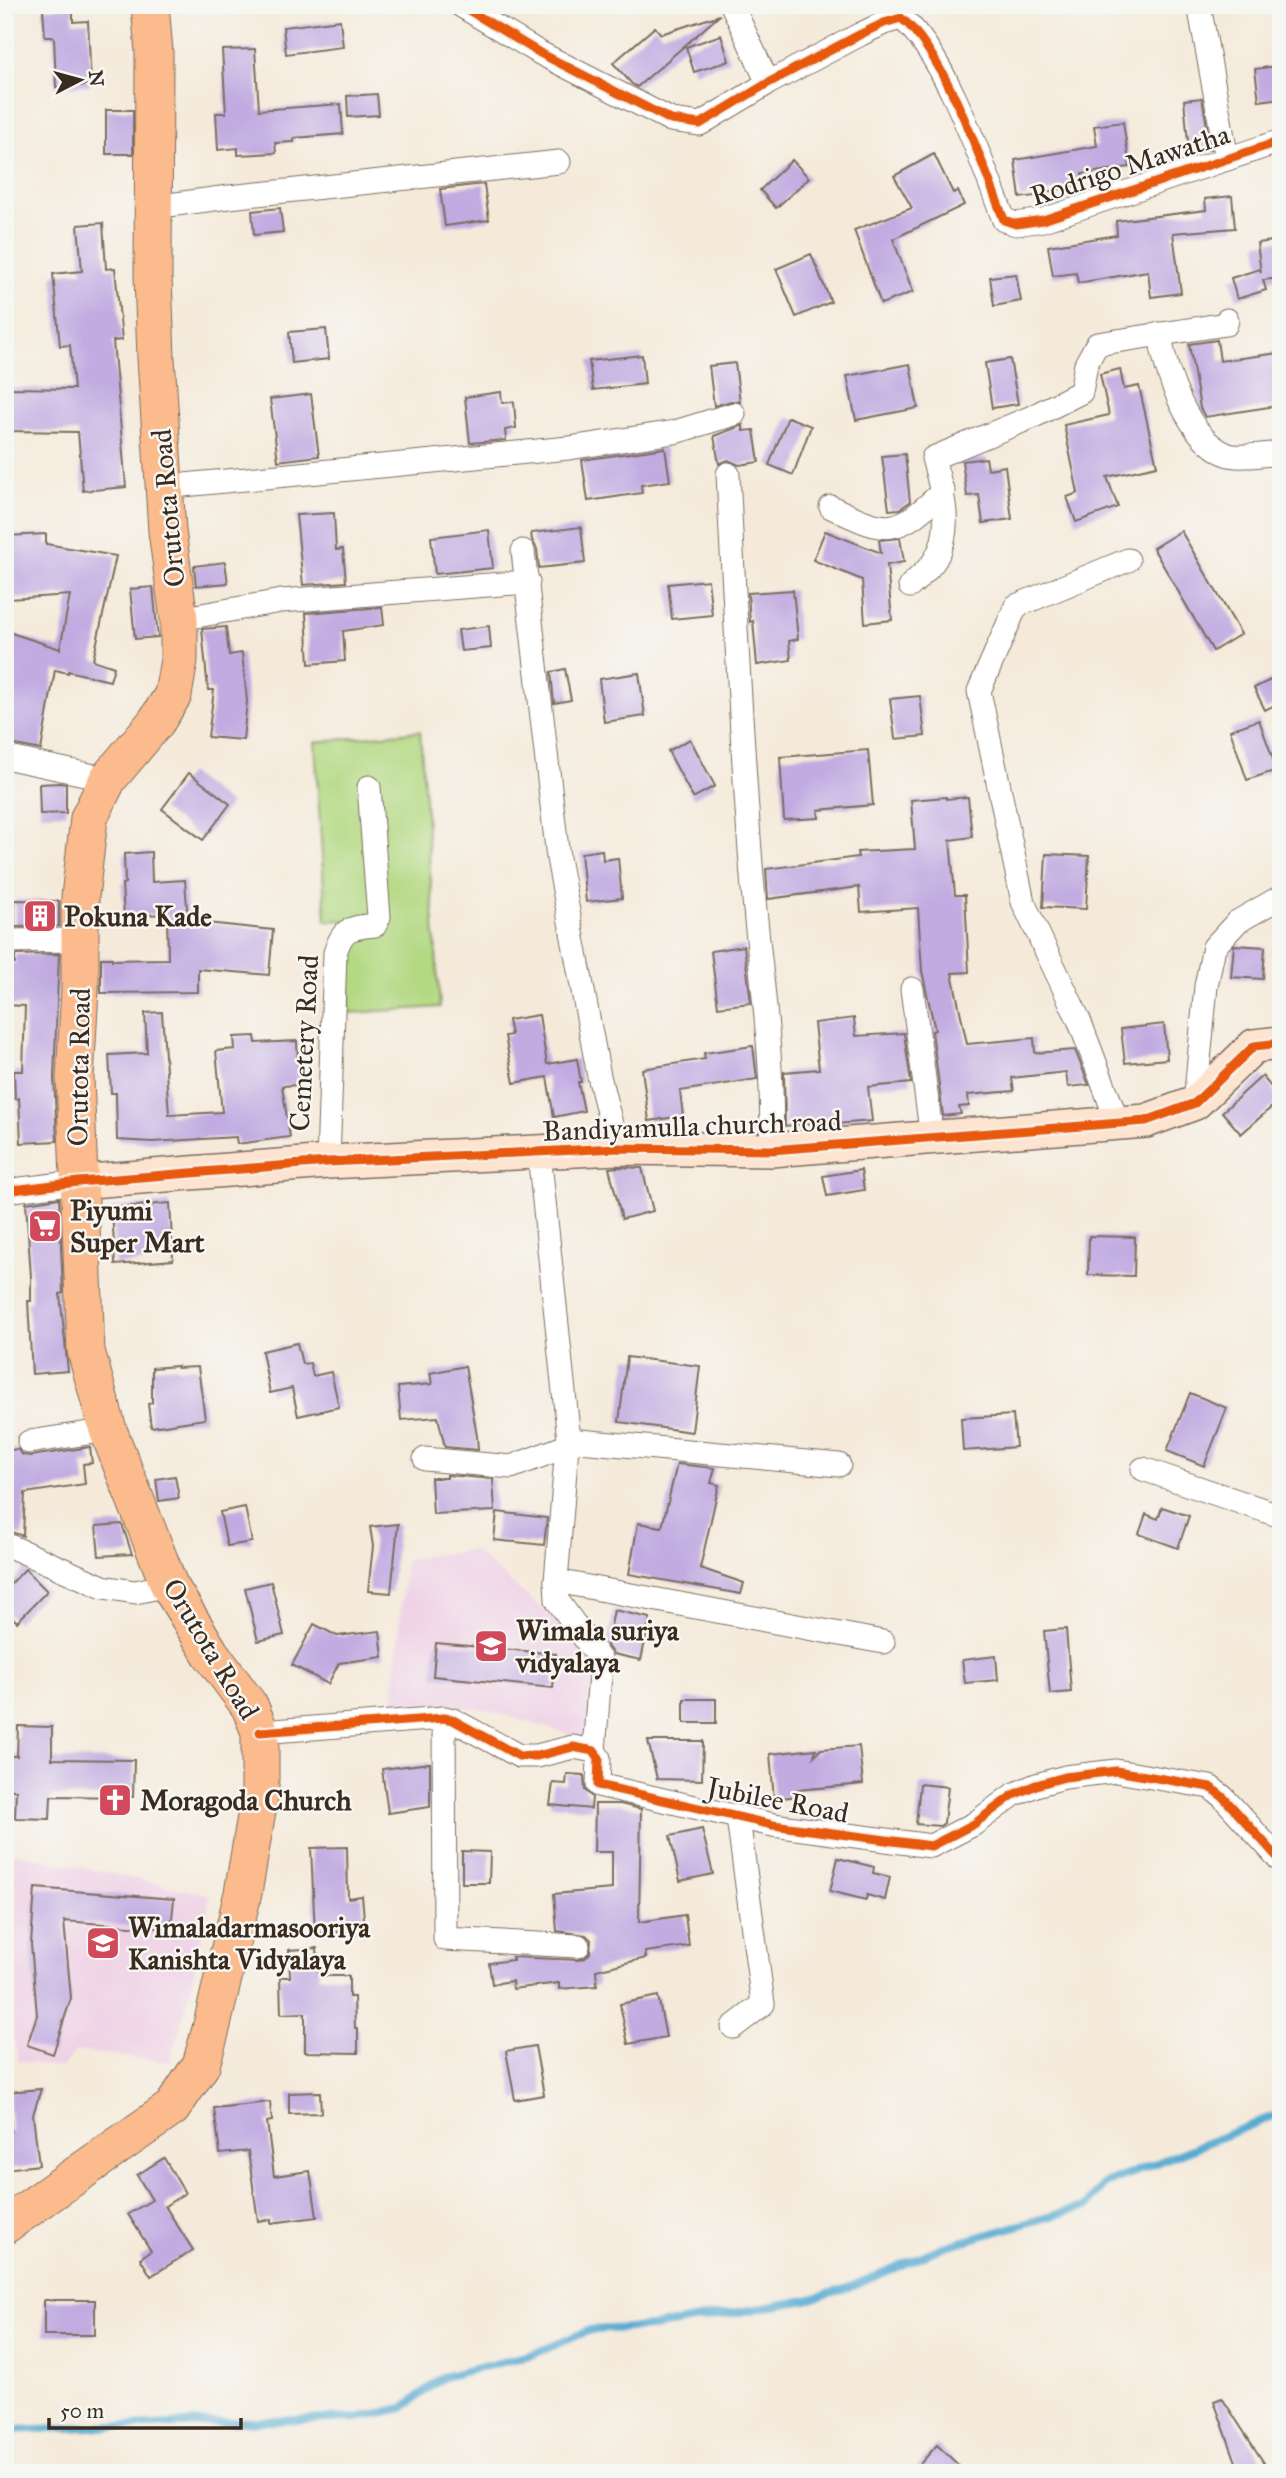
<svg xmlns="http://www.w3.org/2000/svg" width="1286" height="2478" font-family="'IM FELL Great Primer',serif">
<rect width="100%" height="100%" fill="#f6f6f2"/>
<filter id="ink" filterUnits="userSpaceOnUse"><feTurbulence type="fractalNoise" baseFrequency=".0143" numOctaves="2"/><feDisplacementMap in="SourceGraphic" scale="14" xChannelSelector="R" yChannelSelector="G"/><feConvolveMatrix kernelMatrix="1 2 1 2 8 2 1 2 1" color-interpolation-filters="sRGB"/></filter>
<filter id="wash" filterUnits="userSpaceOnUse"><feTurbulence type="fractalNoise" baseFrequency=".00686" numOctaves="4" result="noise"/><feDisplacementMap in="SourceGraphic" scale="28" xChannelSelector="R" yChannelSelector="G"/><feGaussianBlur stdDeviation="1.57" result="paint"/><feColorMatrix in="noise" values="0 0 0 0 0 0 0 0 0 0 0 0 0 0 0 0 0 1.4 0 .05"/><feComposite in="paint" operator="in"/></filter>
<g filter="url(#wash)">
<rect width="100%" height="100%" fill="#f5eada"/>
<g fill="#efd0e5">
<polygon points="473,1550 597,1656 592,1741 484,1709 393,1701 405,1559"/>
<polygon points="5,1851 210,1895 189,1996 170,2062 76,2051 62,2068 18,2061 5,1991"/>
</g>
<polygon fill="#b3d982" stroke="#778250" stroke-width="2" points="420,731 440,1007 350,1013 344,920 326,921 315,742"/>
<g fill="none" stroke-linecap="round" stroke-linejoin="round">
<polyline stroke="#56abd2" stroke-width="8" points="5,2430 357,2418 403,2408 443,2377 534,2354 590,2330 653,2327 807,2300 848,2288 943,2247 1087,2206 1102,2185 1281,2113"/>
</g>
<g id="blocks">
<g fill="#c1abe1">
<polygon points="73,7 73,22 88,21 91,85 56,87 54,37 45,37 43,9"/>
<polygon points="720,15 637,87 632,84 613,63 655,27 661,34"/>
<polygon points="340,20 343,47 286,54 283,27"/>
<polygon points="721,35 729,61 694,72 686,47"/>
<polygon points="255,49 259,110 341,104 343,134 294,138 294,142 275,143 276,153 238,155 238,148 218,150 216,113 226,113 222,50"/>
<polygon points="1277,66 1281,98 1259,101 1255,69"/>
<polygon points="377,94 379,115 348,117 347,96"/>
<polygon points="1202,98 1211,149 1189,152 1184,100"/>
<rect x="106" y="110" width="27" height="44"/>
<polygon points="1123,122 1130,167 1082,174 1084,184 1042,193 1043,195 1020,198 1015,160 1097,146 1094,126"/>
<polygon points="934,154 953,193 958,191 964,205 893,239 913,292 881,304 854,230 912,208 894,176"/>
<polygon points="792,160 809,178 776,208 760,190"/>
<polygon points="484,184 489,220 445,226 440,189"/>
<polygon points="1232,196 1235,228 1173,233 1181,293 1151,297 1148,271 1078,283 1076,273 1053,276 1048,246 1117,235 1116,221 1206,210 1205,199"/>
<polygon points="280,208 283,232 254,235 252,211"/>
<polygon points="103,223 106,269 115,268 122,340 113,341 126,487 83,491 78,432 5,431 5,398 8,398 8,388 74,389 70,345 60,346 53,274 82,271 78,225"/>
<polygon points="1281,240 1281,278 1263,280 1266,290 1237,299 1231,278 1260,269 1261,273 1257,243"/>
<polygon points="811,254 831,302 796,317 776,269"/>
<polygon points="1016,274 1021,301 994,306 990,277"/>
<polygon points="326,329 329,359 292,363 289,332"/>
<polygon points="1217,340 1220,361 1279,353 1281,405 1205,417 1200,408 1189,344"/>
<polygon points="642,355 645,384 593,390 589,361"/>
<polygon points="1010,359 1018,404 992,408 985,363"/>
<polygon points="735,363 740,402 731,401 714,406 709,366"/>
<polygon points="910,364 918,408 856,420 847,376"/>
<polygon points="1120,369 1124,389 1139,386 1157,466 1107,477 1118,507 1076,522 1067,497 1078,493 1064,425 1109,415 1100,374"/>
<polygon points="501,392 502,403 514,402 516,428 505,430 506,440 470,443 465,397"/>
<polygon points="311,394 319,456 278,461 270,399"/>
<polygon points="788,417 811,426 793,475 769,465"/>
<polygon points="743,425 743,431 754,430 759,462 739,465 728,460 719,464 714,436"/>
<polygon points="665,448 670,481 641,485 642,493 588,501 582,460"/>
<polygon points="905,454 910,502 900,509 889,510 882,456"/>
<polygon points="986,458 988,469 1005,466 1012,519 983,523 979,495 967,496 962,461"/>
<polygon points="334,513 336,550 343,549 346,582 303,585 296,515"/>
<polygon points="581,527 585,563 539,568 537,549 532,540 531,533"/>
<polygon points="489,530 493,568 435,574 431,537"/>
<polygon points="825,531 881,553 879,540 900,538 904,562 887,565 892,620 865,623 862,580 813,560"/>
<polygon points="1181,531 1241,634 1213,651 1153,548"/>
<polygon points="46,534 46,544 116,556 93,660 114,667 110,681 68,671 68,673 55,670 41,750 5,743 5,631 60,649 70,595 9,599 5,536"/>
<polygon points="225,562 228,583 196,586 194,566"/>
<polygon points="708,580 712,615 672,619 668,584"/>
<polygon points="153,587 158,637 135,639 130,589"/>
<polygon points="793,590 798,639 789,641 791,660 757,665 753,621 750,622 748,593"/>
<polygon points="382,607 384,625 343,631 345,661 309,664 306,613"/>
<polygon points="489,626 491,648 461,651 458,630"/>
<polygon points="226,627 229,655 242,653 247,701 243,740 208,737 214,690 208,690 202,629"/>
<polygon points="565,669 571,700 554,703 551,672"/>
<polygon points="639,673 645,716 604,722 599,679"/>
<polygon points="1281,675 1281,702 1265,710 1254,688"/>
<polygon points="920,696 925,736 895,739 890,699"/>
<polygon points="1259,720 1277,770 1247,780 1230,730"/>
<polygon points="690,739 715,786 693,798 668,751"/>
<polygon points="868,750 873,805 818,810 819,818 784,820 780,757"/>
<polygon points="189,773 230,804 203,840 162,809"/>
<polygon points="60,783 66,784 66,813 40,814 39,784"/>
<polygon points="946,797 946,799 968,797 972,837 950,840 955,895 965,895 969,972 952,973 967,1044 1034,1038 1035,1053 1075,1050 1089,1085 1068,1087 1066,1072 1012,1078 1014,1091 968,1095 969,1106 959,1107 961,1114 943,1116 932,1031 935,1030 922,971 918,908 861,912 859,887 768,899 766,869 858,857 857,852 915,849 911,800"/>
<polygon points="602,850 603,860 618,858 622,898 586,902 581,853"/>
<polygon points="151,852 152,882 185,880 188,921 273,930 269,975 198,969 198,992 101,993 101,958 112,958 112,960 168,959 167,914 124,916 122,884 125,883 124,854"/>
<polygon points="1046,854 1089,856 1086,909 1043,907"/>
<polygon points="15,900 59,901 59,926 15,927"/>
<polygon points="1234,945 1265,947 1263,979 1231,977"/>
<polygon points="744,946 751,1003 718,1007 711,951"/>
<polygon points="59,954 54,1077 57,1141 21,1143 19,1098 15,1099 14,1071 23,1071 25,1006 5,1005 5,963 15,964 15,955"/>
<polygon points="162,1012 169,1115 222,1112 216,1051 235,1049 234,1037 255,1036 256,1043 297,1041 299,1085 282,1086 290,1137 237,1144 236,1137 152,1142 117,1140 116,1093 111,1093 109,1055 147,1053 145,1013"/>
<polygon points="539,1015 547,1064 577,1059 581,1082 578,1082 584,1111 554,1117 547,1077 514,1083 505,1036 511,1035 508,1020"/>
<polygon points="854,1018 856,1036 904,1033 911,1083 868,1087 872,1121 823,1125 823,1122 785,1126 784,1072 819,1069 814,1023"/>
<polygon points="1164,1024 1167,1059 1125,1063 1121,1029"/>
<polygon points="753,1046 757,1079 680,1091 683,1116 649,1121 642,1069 705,1059 704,1053"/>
<polygon points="1262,1076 1281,1099 1241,1134 1222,1112"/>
<polygon points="617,1167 642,1168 653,1211 622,1219 609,1168"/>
<polygon points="861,1170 864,1190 827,1196 823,1176"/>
<polygon points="59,1198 63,1293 60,1294 68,1371 32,1374 28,1301 31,1301 31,1277 26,1203"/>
<polygon points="170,1203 173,1260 115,1265 112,1208"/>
<polygon points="1089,1236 1135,1237 1134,1276 1088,1275"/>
<polygon points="297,1343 302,1364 310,1363 313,1376 331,1372 339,1407 298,1416 292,1388 270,1393 262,1351"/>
<polygon points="627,1357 700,1366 692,1432 619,1422"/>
<polygon points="178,1366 177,1368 198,1367 205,1419 151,1427 148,1404 152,1403 152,1368"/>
<polygon points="465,1366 477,1436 478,1450 445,1447 438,1417 401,1420 398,1387 432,1384 430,1373"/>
<polygon points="1190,1393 1227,1408 1204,1466 1167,1451"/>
<polygon points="1013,1415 1016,1447 963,1451 961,1418"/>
<polygon points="90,1447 92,1463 83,1464 85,1484 25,1493 23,1536 5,1530 5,1451 17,1449 23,1455 31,1456"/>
<polygon points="677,1464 715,1468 711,1483 719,1485 700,1568 744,1583 741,1594 629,1574 638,1523 662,1527"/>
<polygon points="447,1475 493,1479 495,1511 433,1514 431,1478 447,1478"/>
<polygon points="175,1476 179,1498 159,1501 156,1479"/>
<polygon points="245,1507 252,1542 227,1546 220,1512"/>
<polygon points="1162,1507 1189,1516 1178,1548 1139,1534 1146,1514 1158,1519"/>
<polygon points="497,1512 547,1518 544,1545 494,1540"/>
<polygon points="122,1524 132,1554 99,1556 96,1526"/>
<polygon points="398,1524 391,1593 368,1591 373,1546 370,1527"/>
<polygon points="25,1569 47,1591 17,1622 5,1610 5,1590"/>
<polygon points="271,1582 284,1635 258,1641 245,1588"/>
<polygon points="614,1610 650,1618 641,1660 613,1654 607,1646"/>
<polygon points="314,1624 337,1636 380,1631 383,1657 339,1663 328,1684 292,1665"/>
<polygon points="1066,1629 1071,1692 1050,1694 1044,1631"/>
<polygon points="436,1643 556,1654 553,1688 433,1676"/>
<polygon points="996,1656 998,1680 965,1683 962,1660"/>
<rect x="684" y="1699" width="32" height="24"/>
<polygon points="18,1726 52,1727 52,1759 134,1760 133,1797 51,1796 50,1819 15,1818 16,1790 5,1790 5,1756 17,1756"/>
<polygon points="648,1741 703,1741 702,1780 657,1779"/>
<polygon points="859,1746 863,1784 797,1790 797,1796 774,1799 770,1754 816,1749 814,1756 821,1749"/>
<polygon points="430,1763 430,1807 388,1813 382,1769"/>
<polygon points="567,1774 584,1775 585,1790 592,1797 591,1809 550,1805 553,1783 566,1784"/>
<polygon points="920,1784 948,1787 944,1823 940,1826 916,1824"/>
<polygon points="595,1804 620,1804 641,1809 639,1922 685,1915 689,1946 645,1952 646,1958 596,1970 597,1986 559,1989 559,1983 513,1989 512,1981 492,1984 489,1963 513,1960 512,1957 578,1960 585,1958 590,1953 591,1940 586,1935 557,1931 554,1894 612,1889 612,1852 594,1852"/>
<polygon points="702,1829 713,1874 680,1881 670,1836"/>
<polygon points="347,1847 348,1898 362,1896 365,1929 315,1934 311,1848"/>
<polygon points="462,1851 490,1852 489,1883 462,1883"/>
<polygon points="838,1858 874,1867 873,1873 890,1877 885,1900 867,1895 866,1900 830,1891"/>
<polygon points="35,1888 174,1899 171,1929 64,1921 71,1998 53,2054 27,2045 37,2015 31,1944"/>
<polygon points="317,1948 319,1976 349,1976 349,1997 354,1997 355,2028 358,2028 358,2053 305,2052 305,2013 281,2014 280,1977 290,1977 289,1950"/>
<polygon points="658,1996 666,2037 628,2044 620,2004"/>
<polygon points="535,2046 544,2095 515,2100 506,2051"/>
<polygon points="41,2089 33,2115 39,2165 5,2169 5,2132 11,2131 9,2092"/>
<polygon points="320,2092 321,2113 289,2114 289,2093"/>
<polygon points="270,2102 272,2121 267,2122 274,2176 310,2171 317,2217 271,2223 271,2219 258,2221 248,2151 220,2154 214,2108"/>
<polygon points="164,2158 185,2193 165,2206 193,2250 151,2276 140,2258 151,2251 128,2214 152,2200 137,2175"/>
<rect x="44" y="2300" width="51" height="35"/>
<polygon points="1222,2398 1266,2466 1248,2473 1240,2473 1214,2401"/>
<polygon points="937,2445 967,2473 912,2473"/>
</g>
</g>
</g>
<g filter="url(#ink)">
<use href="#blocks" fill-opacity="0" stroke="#7c6d60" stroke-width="2"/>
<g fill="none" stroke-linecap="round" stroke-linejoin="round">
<g stroke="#7c6d60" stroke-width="25">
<g id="street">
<path d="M460,5l80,48 131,67 29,4 68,-41 93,-49 23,-11 17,-5c43,33 83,150 103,202l12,4 27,-4 238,-79"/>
<polyline points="732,5 768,83"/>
<polyline points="1199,5 1227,159"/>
<polyline points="153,207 229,197 559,162"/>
<path d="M1160,334c5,39 28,104 66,120 10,5 42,0 55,-1"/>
<path d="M728,474c7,134 13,268 24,402 7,91 23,183 19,274"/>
<polyline points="163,487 569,448 675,432 734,414"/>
<path d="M831,507c58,28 65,29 112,-16"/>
<polyline points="523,551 558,858 599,1076 617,1148"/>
<path d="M910,586c8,-8 20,-17 26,-28 18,-31 6,-67 -3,-100l99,-41 49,-25 5,-28 11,-20 129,-20 1,-4"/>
<polyline points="179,619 281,601 528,582"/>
<polyline points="5,757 108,779"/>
<polyline points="5,941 80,940"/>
<polyline points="912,989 932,1138"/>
<polyline points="1195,1103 1206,986 1214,947 1237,922 1277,899"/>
<polyline points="1118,1123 1079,1020 1023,902 979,691 1016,606 1128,560"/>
<path d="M328,1162l7,-209c8,-26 15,-25 40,-28l4,-8 -10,-130"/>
<polyline points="5,1191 78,1182"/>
<polyline points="569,1440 839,1465"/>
<polyline points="29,1442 108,1430"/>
<polyline points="567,1446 556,1581 557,1600 601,1661 594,1751"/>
<polyline points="425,1459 511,1467 567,1446 569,1440 539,1153"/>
<polyline points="1143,1469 1281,1516"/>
<polyline points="5,1544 103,1587 135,1592 169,1585"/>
<polyline points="556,1581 883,1642"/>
<polyline points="444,1718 445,1939 578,1946"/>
<polyline points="260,1732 444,1718 453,1720 519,1756 537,1756 573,1747 594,1751 599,1758 598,1785 773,1825 931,1846 974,1824 1013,1795 1036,1785 1065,1777 1116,1771 1210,1787 1223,1797 1281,1861"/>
<polyline points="733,2027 763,2004 738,1818"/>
</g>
</g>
<g stroke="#7c6d60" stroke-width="36">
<polyline id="secondary" points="78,1182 328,1162 617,1148 771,1150 1146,1121 1195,1103 1254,1046 1281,1043"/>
</g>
<g stroke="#7c6d60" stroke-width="39">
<polyline id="primary" points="5,2225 172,2108 201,2065 211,2029 243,1893 260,1793 260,1732 250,1707 211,1654 169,1585 108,1430 86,1351 75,1078 80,989 80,897 89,818 108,779 156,722 173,695 179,660 179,619 167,531 156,358 153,276 154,52 150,5"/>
</g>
<use href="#street" stroke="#fff" stroke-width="23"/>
<use href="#secondary" stroke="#fde4d1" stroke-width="33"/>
<use href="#primary" stroke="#fbbb8c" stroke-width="37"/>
<g stroke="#f6f6f2" stroke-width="13">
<g id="cycleway">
<path d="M460,5l80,48 131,67 29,4 68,-41 93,-49 23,-11 17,-5c43,33 83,150 103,202l12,4 27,-4 238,-79"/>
<polyline points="5,1191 78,1182 328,1162 617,1148 771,1150 1146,1121 1195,1103 1254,1046 1281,1043"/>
<polyline points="260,1732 444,1718 453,1720 519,1756 537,1756 573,1747 594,1751 599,1758 598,1785 773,1825 931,1846 974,1824 1013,1795 1036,1785 1065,1777 1116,1771 1210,1787 1223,1797 1281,1861"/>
</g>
</g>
<use href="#cycleway" stroke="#e8590c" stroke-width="9"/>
</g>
</g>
<defs>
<g id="building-square" transform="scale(1.75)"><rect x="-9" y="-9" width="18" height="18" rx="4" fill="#d1495b" stroke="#f6f6f2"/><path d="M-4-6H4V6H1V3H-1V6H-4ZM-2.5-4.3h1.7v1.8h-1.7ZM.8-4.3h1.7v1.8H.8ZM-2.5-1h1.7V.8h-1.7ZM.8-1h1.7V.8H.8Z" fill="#fff"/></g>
<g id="supermarket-square" transform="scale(1.75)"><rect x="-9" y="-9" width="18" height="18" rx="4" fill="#d1495b" stroke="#f6f6f2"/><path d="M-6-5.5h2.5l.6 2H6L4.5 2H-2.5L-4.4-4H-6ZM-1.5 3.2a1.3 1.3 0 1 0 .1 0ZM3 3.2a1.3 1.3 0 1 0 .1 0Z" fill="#fff"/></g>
<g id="school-square" transform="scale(1.75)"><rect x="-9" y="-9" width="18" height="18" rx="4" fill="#d1495b" stroke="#f6f6f2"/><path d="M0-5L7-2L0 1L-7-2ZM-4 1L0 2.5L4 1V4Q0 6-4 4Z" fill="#fff"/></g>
<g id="church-square" transform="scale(1.75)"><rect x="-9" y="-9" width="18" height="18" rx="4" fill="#d1495b" stroke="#f6f6f2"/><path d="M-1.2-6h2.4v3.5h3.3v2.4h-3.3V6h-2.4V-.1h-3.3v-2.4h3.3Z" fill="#fff"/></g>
</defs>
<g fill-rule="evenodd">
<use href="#building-square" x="40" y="916"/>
<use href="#supermarket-square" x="45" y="1226"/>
<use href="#school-square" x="491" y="1646"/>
<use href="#church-square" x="115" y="1800"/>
<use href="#school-square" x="103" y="1943"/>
</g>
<g text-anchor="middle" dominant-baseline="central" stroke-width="5" stroke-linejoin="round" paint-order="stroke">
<g font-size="28" fill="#3b2a1e" stroke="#f6f6f2">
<text transform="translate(1130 165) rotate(-18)">Rodrigo Mawatha</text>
<text transform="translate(168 508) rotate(-95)">Orutota Road</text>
<text transform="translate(304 1043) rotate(-87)">Cemetery Road</text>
<text transform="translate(79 1067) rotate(-89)">Orutota Road</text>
<text transform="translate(692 1126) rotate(-2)">Bandiyamulla church road</text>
<text transform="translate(211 1649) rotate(59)">Orutota Road</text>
<text transform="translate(778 1800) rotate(11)">Jubilee Road</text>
</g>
<g font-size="28" font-weight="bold" fill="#3b2a1e" stroke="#f6f6f2" text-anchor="start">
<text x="64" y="916">Pokuna Kade</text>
<text x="70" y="1210">Piyumi<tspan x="70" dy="32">Super Mart</tspan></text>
<text x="516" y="1630">Wimala suriya<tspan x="516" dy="32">vidyalaya</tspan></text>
<text x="140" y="1800">Moragoda Church</text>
<text x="128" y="1927">Wimaladarmasooriya<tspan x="128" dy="32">Kanishta Vidyalaya</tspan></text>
</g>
</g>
<rect width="1286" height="2478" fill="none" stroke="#f6f6f2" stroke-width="28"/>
<g transform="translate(80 80) rotate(84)" stroke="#f6f6f2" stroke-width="5" paint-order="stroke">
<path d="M0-5L12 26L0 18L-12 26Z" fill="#3b2a1e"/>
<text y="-10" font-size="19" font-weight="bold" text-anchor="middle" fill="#3b2a1e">N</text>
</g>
<path d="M49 2418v10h192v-10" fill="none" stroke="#3b2a1e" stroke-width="3.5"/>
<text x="60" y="2418" font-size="21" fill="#3b2a1e" stroke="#f6f6f2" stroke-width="5" paint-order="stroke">50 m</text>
</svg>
